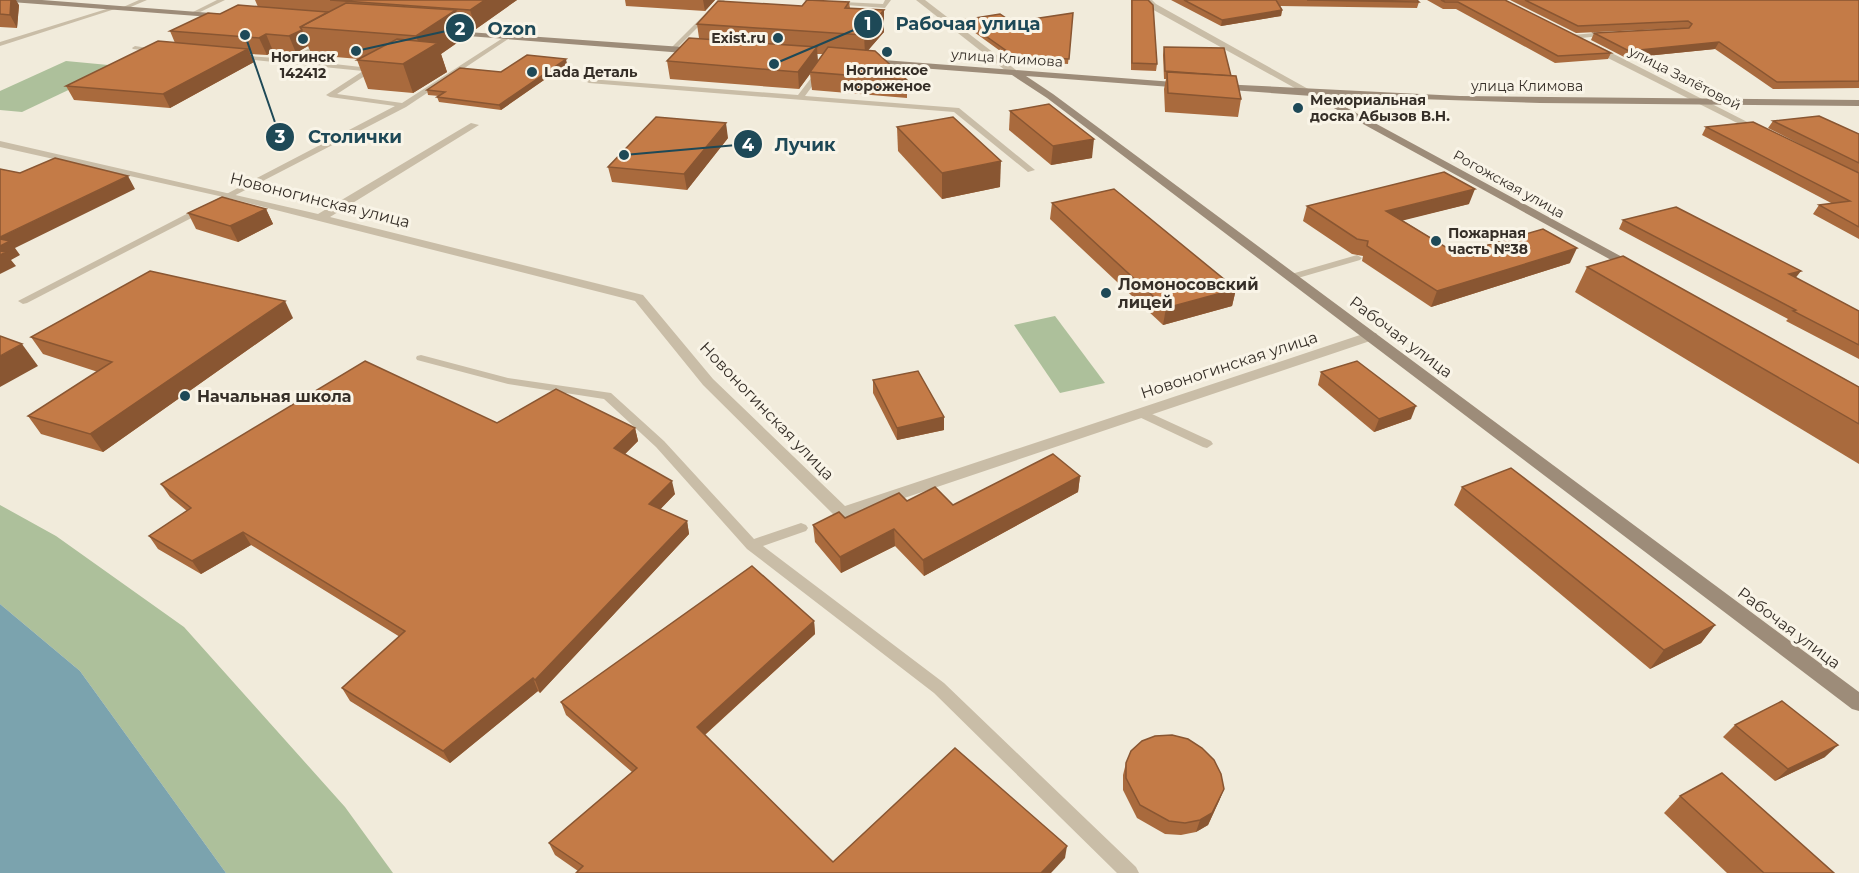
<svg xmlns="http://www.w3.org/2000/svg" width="1859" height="873" font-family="Montserrat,sans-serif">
<rect width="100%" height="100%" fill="#f1ebdb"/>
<g fill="#adc09b">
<polygon points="66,61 119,66 22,112 0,110 0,91"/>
<polygon points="1055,316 1105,383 1060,393 1014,325"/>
<polygon points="0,505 56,536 184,627 345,807 393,873 226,873 80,671 0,604"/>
</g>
<polygon fill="#7ba3ae" points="0,604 80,671 226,873 0,873"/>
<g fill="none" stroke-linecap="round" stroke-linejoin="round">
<g fill="#c9bda7" fill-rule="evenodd">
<polygon points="139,0 147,0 126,9 121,8"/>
<polygon points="217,0 225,0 194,15 189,14"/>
<polygon points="719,0 725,0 675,50 671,50 671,48"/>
<polygon points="804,0 883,4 885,0 891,0 885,8 807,2"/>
<polygon points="113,7 118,8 0,46 0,42"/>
<polygon points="1607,32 1609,33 1609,35 1572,39 1569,37 1572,35"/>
<polygon points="506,36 511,37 406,107 220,203 214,203 213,201 395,106 330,97 326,95 363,71 235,58 233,57 233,55 290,59 322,41 326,41 326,43 298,60 370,68 374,70 337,94 402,103"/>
<polygon points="135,46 161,50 158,52 133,49 132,48"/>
<polygon points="820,68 824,70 805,96 959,108 1035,170 1028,172 954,112 589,83 585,81 589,79 798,95 818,69"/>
<polygon points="202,206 206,209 205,211 27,303 23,304 18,301"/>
<polygon points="1357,255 1362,258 1360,260 1291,280 1286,277 1288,275"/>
<polygon points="421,355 508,378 611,393 664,441 754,539 801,523 806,525 808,528 806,531 763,546 944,683 1136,867 1139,873 1117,873 934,693 747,549 656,447 604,399 508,384 417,360 416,358 417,356"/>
<polygon points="1141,409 1211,441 1213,444 1207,448 1203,447 1137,416 1135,413 1137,410"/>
</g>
<g fill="#c9bda7" fill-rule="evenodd">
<polygon points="916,0 925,0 1016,70 1016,74 1010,74"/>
<polygon points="1144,0 1152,0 1156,4 1319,95 1311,97 1150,8"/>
<polygon points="1590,45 1596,45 1767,132 1759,134 1590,49"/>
<polygon points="471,123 479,125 330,217 643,295 713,379 845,506 1366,333 1376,333 1378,336 1376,339 842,519 836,517 703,385 635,301 228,198 0,147 0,141 318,214"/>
</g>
<g fill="#9d8c79" fill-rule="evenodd">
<polygon points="7,0 42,0 224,14 228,16 224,18 11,2"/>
<polygon points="439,30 697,48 701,51 697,54 442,34 439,34"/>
<polygon points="870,59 1187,83 1189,85 1184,88 1026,76 1053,94 1859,692 1859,711 1852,709 1047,98 1012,75 867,64 867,60"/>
<polygon points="1220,84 1460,96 1859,100 1859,106 1540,103 1325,96 1637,265 1639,268 1633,272 1312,96 1217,89 1215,87"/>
</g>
</g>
<g fill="#a96a3d" fill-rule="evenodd">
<polygon points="0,0 19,5 17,28 0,27"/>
<polygon points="255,0 517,0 476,29 461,28 464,38 441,54 447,72 413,93 368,89 357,60 359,59 312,55 308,46 296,53 273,51 267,55 250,54 254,62 170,108 74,100 66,86 175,43 170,31 220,14 258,7"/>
<polygon points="625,0 715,0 705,11 626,6"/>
<polygon points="1131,0 1148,0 1157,64 1156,71 1131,70"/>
<polygon points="1171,0 1417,0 1419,2 1417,8 1280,6 1282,10 1281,16 1221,26"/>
<polygon points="1427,0 1505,0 1611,53 1608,59 1555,63 1456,9 1443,9"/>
<polygon points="1510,0 1859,0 1859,88 1773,89 1715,49 1626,58 1591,40 1594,33 1686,28 1576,33"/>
<path d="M849,2l1,6 34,2v22l-16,18 39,30v18l-95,-8 -2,-16 -11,15 -129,-10 -3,-18 32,-23 -2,-14 105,-18zM817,54h6l-5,8z"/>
<polygon points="1073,13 1068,64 1014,61 963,24 963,20 1012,22"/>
<polygon points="1164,47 1231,76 1241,99 1238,117 1165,112 1164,89 1166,79 1164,79 1163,55"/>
<polygon points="567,64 501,110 439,102 437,97 439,96 428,95 427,90 501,72"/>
<polygon points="1010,111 1092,158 1051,165 1009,130"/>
<polygon points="1773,121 1859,134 1859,239 1813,214 1819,205 1833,204 1702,135 1706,127 1823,156 1768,128"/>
<polygon points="897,127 1000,187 942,199 898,151"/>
<polygon points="728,138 687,190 612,182 608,167"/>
<polygon points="1052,203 1236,289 1232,306 1163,325 1050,219"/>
<polygon points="1469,204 1402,220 1457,254 1570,263 1431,307 1362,261 1363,256 1352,254 1303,221 1307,206"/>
<polygon points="266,209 273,224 238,242 196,229 188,213"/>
<polygon points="1623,220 1796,278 1859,311 1859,359 1786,321 1788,319 1619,229"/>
<polygon points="1587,267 1859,387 1859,464 1575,292"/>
<polygon points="293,318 103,452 41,434 28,416 98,372 43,354 31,337"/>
<polygon points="1321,372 1411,419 1374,432 1318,385"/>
<polygon points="873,380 944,417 944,430 897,440 873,393"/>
<polygon points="497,423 635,428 638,441 625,454 675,494 660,509 687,521 689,534 540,693 538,691 450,763 350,701 342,688 400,637 251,545 201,574 158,549 149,536 187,511 170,497 161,484"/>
<polygon points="1080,476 1078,492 924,576 895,546 841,573 815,542 813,525 845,518 907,501 953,505"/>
<polygon points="1462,487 1715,625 1701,643 1650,669 1454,505"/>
<polygon points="814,621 815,634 705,735 833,862 1065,858 578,871 555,855 549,843 632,772 566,715 561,702"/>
<polygon points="1735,725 1825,757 1775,781 1723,737"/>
<polygon points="1126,763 1224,789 1219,801 1208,825 1196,832 1181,835 1165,834 1137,818 1123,790 1123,775"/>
<polygon points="1680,796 1834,873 1727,873 1664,813"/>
</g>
<g fill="#895632">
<polygon points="11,0 16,0 19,5 17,28 10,15"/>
<polygon points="485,0 517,0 476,29 470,10"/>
<polygon points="703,0 715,0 705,11"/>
<polygon points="456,10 464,38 441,54 447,72 413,93 403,64 422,52 416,36"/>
<polygon points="884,10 884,32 865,54 864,35 862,34"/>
<polygon points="1282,10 1281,16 1221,26 1222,20"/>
<polygon points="302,30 308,46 296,53 289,36"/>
<polygon points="266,34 273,51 267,55 259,38"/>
<polygon points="1719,42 1715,49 1626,58 1629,51"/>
<polygon points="817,47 818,64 810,72 810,74 799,89 798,72"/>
<polygon points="248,49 254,62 170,108 163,94"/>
<polygon points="566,59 567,64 501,110 499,105"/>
<polygon points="726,123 728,138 687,190 684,174"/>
<polygon points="1094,139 1092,158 1051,165 1053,146"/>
<polygon points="1001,161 1000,187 942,199 942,173"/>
<polygon points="128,176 135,189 15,248 20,255 11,260 16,266 0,274 0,237"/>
<polygon points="1475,189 1469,204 1381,226 1386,211"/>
<polygon points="266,209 273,224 238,242 230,226"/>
<polygon points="1577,248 1570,263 1431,307 1437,291"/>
<polygon points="1801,271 1794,280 1789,274"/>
<polygon points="1236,289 1232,306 1163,325 1166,308"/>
<polygon points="285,301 293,318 103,452 90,434"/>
<polygon points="22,344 38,366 0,387 0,356"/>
<polygon points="1416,406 1411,419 1374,432 1379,419"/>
<polygon points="944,417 944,430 897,440 897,428"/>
<polygon points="635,428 638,441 618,461 614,448"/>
<polygon points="1080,476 1078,492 924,576 923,560"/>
<polygon points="672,481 675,494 653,517 649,504"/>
<polygon points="687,521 689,534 540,693 535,680"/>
<polygon points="894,529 895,546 841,573 840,557"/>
<polygon points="243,532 251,545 201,574 192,561"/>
<polygon points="814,621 815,634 700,739 697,727"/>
<polygon points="1715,625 1701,643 1650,669 1664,650"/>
<polygon points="533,678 538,691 450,763 443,751"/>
<polygon points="1838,745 1825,757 1775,781 1788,769"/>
<polygon points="1224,789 1219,801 1208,825 1196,832 1200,820"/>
<polygon points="1067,846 1065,858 1051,873 1041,873"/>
</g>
<g fill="#c47b47" stroke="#895632" stroke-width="1.5">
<polygon points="0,0 11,0 10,15 0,14"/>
<polygon points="330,0 485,0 470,10"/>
<polygon points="807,0 849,2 845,8 884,10 862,34 864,35 697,24 718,1 802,6"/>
<polygon points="1132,0 1148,0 1153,5 1157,64 1132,63"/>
<polygon points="1184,0 1276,0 1282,10 1222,20"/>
<polygon points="1307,0 1417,0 1419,2"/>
<polygon points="1441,0 1505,0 1611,53 1558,56 1458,2 1445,2"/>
<polygon points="1525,0 1859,0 1859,81 1777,82 1719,42 1629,51 1594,33 1689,28 1692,24 1688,21 1578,26"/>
<polygon points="346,3 456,10 416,36 300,27"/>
<polygon points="238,5 328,12 300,27 302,30 289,36 266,34 259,38 170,31 208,13 220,14"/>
<polygon points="1073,13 1069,59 1014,56 963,20 1000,14 1012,22"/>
<polygon points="689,38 817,47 798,72 667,61"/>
<polygon points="397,39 438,43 403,64 357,60"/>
<polygon points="158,41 248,49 163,94 66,86"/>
<polygon points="828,47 875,51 907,80 810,72"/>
<polygon points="1164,47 1224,48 1231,76 1165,71"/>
<polygon points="527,55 566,59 499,105 437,97 445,92 427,90 460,68 501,72"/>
<polygon points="1167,72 1236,76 1241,99 1168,93"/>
<polygon points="1049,104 1094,139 1053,146 1010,111"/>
<polygon points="1819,116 1859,134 1859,163 1773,121"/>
<polygon points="656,117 726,123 684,174 608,167"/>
<polygon points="953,117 1001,161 942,173 897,127"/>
<polygon points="1753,122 1859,173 1859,227 1819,205 1850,201 1706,127"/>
<polygon points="55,158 128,176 0,237 0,169 20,173"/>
<polygon points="1444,172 1475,189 1386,211 1457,254 1543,229 1577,248 1437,291 1367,246 1368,241 1357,239 1307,206"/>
<polygon points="1114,189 1236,289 1166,308 1052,203"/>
<polygon points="222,197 266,209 230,226 188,213"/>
<polygon points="1676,207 1801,271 1789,274 1859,311 1859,345 1793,311 1796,310 1623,220"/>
<polygon points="0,239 10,241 0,246"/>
<polygon points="0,251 6,252 0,255"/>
<polygon points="1623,256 1859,387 1859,424 1587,267"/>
<polygon points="150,271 285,301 90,434 28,416 112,362 31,337"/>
<polygon points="0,336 22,344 0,356"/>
<polygon points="365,361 497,423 556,389 635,428 614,448 672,481 649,504 687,521 535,680 533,678 443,751 342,688 405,631 243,532 192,561 149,536 191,508 161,484"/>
<polygon points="1357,361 1416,406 1379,419 1321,372"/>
<polygon points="918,371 944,417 897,428 873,380"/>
<polygon points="1053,454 1080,476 923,560 894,529 840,557 813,525 839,512 845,518 899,493 907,501 935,487 953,505"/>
<polygon points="1511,468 1715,625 1664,650 1462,487"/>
<polygon points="752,566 814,621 697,727 833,862 955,748 1067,846 1041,873 576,873 583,866 549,843 637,768 561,702"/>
<polygon points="1782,701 1838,745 1788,769 1735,725"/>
<polygon points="1172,735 1188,739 1202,748 1214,760 1221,774 1224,789 1212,813 1200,820 1185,823 1169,821 1140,805 1126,778 1126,763 1131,751 1142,741 1155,736"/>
<polygon points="1722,773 1834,873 1764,873 1680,796"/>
</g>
<g fill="#1e4957" stroke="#f9f4e7" stroke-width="2">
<circle cx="778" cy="38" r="6"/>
<circle cx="303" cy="39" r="6"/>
<circle cx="887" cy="52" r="6"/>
<circle cx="532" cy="72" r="6"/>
<circle cx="1298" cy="108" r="6"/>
<circle cx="1436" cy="241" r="6"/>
<circle cx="1106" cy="293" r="6"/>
<circle cx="185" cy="396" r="6"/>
</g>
<g text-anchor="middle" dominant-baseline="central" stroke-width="6" stroke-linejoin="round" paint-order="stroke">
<g font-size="14" font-weight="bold" fill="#362f28" stroke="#f9f4e7" text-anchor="start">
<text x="766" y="38" text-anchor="end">Exist.ru</text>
<text x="303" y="57" text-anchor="middle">Ногинск<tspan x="303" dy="16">142412</tspan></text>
<text x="887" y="70" text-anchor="middle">Ногинское<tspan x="887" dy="16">мороженое</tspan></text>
<text x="544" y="72">Lada Деталь</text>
<text x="1310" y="100">Мемориальная<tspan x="1310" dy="16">доска Абызов В.Н.</tspan></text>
<text x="1448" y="233">Пожарная<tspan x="1448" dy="16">часть №38</tspan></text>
</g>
<g font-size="14" fill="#362f28" stroke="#f9f4e7">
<text transform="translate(1007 58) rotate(4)">улица Климова</text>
<text transform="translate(1685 78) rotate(27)">улица Залётовой</text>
<text x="1527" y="86">улица Климова</text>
<text transform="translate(1509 184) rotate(29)">Рогожская улица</text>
</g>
<g font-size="16" fill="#362f28" stroke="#f9f4e7">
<text transform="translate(320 200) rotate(14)">Новоногинская улица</text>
<text transform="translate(1401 337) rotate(37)">Рабочая улица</text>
<text transform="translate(1229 365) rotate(-18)">Новоногинская улица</text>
<text transform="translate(767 411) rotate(46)">Новоногинская улица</text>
<text transform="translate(1789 628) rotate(37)">Рабочая улица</text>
</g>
<g font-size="16" font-weight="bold" fill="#362f28" stroke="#f9f4e7" text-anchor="start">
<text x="1118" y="284">Ломоносовский<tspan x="1118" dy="18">лицей</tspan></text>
<text x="197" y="396">Начальная школа</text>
</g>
</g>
<path fill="none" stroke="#1e4957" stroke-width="2" d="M774 64L868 24M356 51L460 28M245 35L280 137M624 155L748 144"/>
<g fill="#1e4957" stroke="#f9f4e7" stroke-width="2">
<circle cx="774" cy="64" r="6"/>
<circle cx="356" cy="51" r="6"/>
<circle cx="245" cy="35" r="6"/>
<circle cx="624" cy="155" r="6"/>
<circle cx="868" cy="24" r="15"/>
<circle cx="460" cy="28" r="15"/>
<circle cx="280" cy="137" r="15"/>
<circle cx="748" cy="144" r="15"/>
</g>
<g font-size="18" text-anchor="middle" font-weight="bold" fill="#fff">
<text x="868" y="30">1</text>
<text x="460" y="35">2</text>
<text x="280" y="143">3</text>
<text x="748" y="151">4</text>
</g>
<g font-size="18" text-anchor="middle" font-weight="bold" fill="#1e4957" stroke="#f9f4e7" stroke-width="6" stroke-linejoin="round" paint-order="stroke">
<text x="968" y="30">Рабочая улица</text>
<text x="512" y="35">Ozon</text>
<text x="355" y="143">Столички</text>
<text x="805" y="151">Лучик</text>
</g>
</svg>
